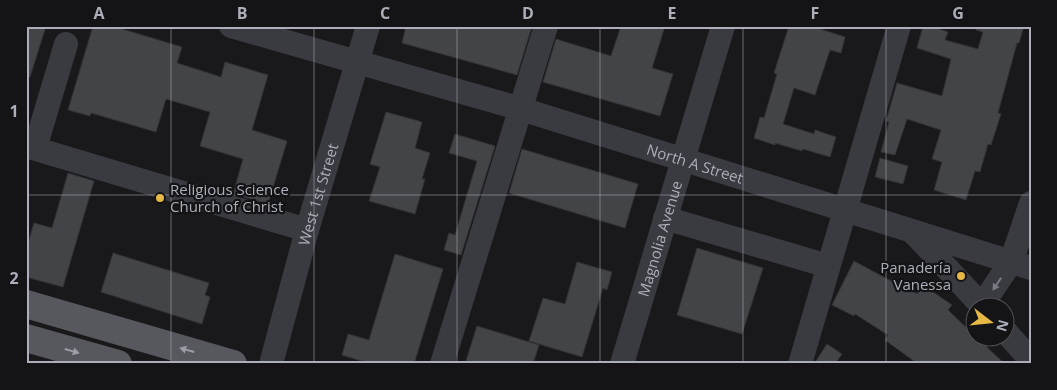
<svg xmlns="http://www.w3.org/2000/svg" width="1057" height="390" font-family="'Open Sans',sans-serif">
<rect width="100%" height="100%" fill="#19191b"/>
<g fill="#434448" stroke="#333337">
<polygon points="26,26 46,26 30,77 26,77"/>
<polygon points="93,26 112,26 182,47 177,63 221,77 225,62 268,75 252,130 287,141 268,204 233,194 243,159 200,146 210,112 166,99 156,132 91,113 90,116 68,110"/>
<polygon points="406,26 532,26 517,75 402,43"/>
<polygon points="621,26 665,26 652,68 673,74 660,116 543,82 556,39 611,56"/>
<polygon points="789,26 821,26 820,29 845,37 841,53 830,50 815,95 794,88 783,124 814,134 815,130 836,137 830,157 803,149 802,151 775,143 775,145 754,138 760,117 764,118 777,74 774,73"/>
<polygon points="923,26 930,26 948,32 945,40 978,49 983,32 976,30 976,26 1024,26 1019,43 1017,43 998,113 1001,114 991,145 988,144 980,172 975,171 966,200 934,190 942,162 932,159 941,130 907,119 895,155 881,152 889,122 886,121 897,83 942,96 951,59 917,48"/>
<polygon points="386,112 422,122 415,148 430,153 422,179 425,179 415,214 369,201 380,167 370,164"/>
<polygon points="455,134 495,146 461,255 444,250 449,233 455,235 477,161 449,153"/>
<polygon points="522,149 638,184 625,228 509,193"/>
<polygon points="880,158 908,166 903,184 875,177"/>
<polygon points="68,173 94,181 63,287 26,277 26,250 34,223 52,228"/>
<polygon points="697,248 763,268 742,334 677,315"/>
<polygon points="113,253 209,283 205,295 210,297 202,324 101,292"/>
<polygon points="395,254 443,269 414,364 371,364 342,355 348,334 369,340"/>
<polygon points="854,261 891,281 892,278 917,294 923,285 952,305 948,310 974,335 974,338 977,338 1005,364 918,364 885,340 888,335 855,314 854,316 832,305"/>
<polygon points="577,262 612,272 607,290 603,288 582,357 529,341 543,298 565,304"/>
<polygon points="477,326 539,345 533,364 465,364"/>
<polygon points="827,344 842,354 835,364 814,364"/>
</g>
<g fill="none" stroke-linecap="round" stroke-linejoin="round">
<g stroke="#3a3b40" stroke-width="24">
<path id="s1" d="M231,26l290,83 510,159"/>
<polyline points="26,146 307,230"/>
<polyline points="35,148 66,44"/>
<polyline points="665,218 828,266"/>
<polyline points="914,233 984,308"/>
<polyline points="982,305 1011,262 1031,203"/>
<polyline points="1004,330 1031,360"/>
<path id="s2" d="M271,364l36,-134 61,-204"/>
<polyline points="442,364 546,26"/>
<path id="s3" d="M622,364l101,-338"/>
<polyline points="800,364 899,26"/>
</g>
<g stroke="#56585e" stroke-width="28">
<polyline points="26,304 233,364"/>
<polyline points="26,338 118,364"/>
</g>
</g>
<defs><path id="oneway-solid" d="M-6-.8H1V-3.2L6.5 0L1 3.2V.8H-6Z" transform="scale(1.25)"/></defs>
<use fill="#797b83" href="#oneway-solid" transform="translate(997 284) rotate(124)"/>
<g fill="#9b9ea7">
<use href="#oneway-solid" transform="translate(187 350) rotate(-164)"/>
<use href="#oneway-solid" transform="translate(72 351) rotate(16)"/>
</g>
<path fill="none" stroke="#acafb9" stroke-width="1" stroke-opacity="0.55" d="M171,26v338M314,26v338M457,26v338M600,26v338M743,26v338M886,26v338M26,195h1005"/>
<g fill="#e6b946" stroke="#141416" stroke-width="2">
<circle cx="160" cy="198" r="5"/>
<circle cx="961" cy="276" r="5"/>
</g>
<g text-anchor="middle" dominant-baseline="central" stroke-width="4.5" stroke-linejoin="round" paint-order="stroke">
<g font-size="15" fill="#acafb9" stroke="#141416">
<text stroke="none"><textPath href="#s1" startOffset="484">North A Street</textPath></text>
<text stroke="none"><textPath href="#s2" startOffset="176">West 1st Street</textPath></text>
<text stroke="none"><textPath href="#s3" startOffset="131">Magnolia Avenue</textPath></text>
</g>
<g font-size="15" fill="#acafb9" stroke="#141416" text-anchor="start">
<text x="170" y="189">Religious Science<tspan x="170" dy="17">Church of Christ</tspan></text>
<text x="951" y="267" text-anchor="end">Panadería<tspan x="951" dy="17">Vanessa</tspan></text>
</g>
</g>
<rect width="1057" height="390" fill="none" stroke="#141416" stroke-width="55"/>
<g transform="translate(990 322) rotate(106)"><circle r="24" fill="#141416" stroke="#515257"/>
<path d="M0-4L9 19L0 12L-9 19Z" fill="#e6b946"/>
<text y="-8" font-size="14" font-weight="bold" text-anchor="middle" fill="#acafb9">N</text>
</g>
<rect x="28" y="28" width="1002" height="334" fill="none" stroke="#acafb9" stroke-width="2"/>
<g font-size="16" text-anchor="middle" font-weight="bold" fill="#acafb9">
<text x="99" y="19">A</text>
<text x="242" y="19">B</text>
<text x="385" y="19">C</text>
<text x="528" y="19">D</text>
<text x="672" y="19">E</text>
<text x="815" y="19">F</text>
<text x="958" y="19">G</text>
<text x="14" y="117">1</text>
<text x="14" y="284">2</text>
</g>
</svg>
